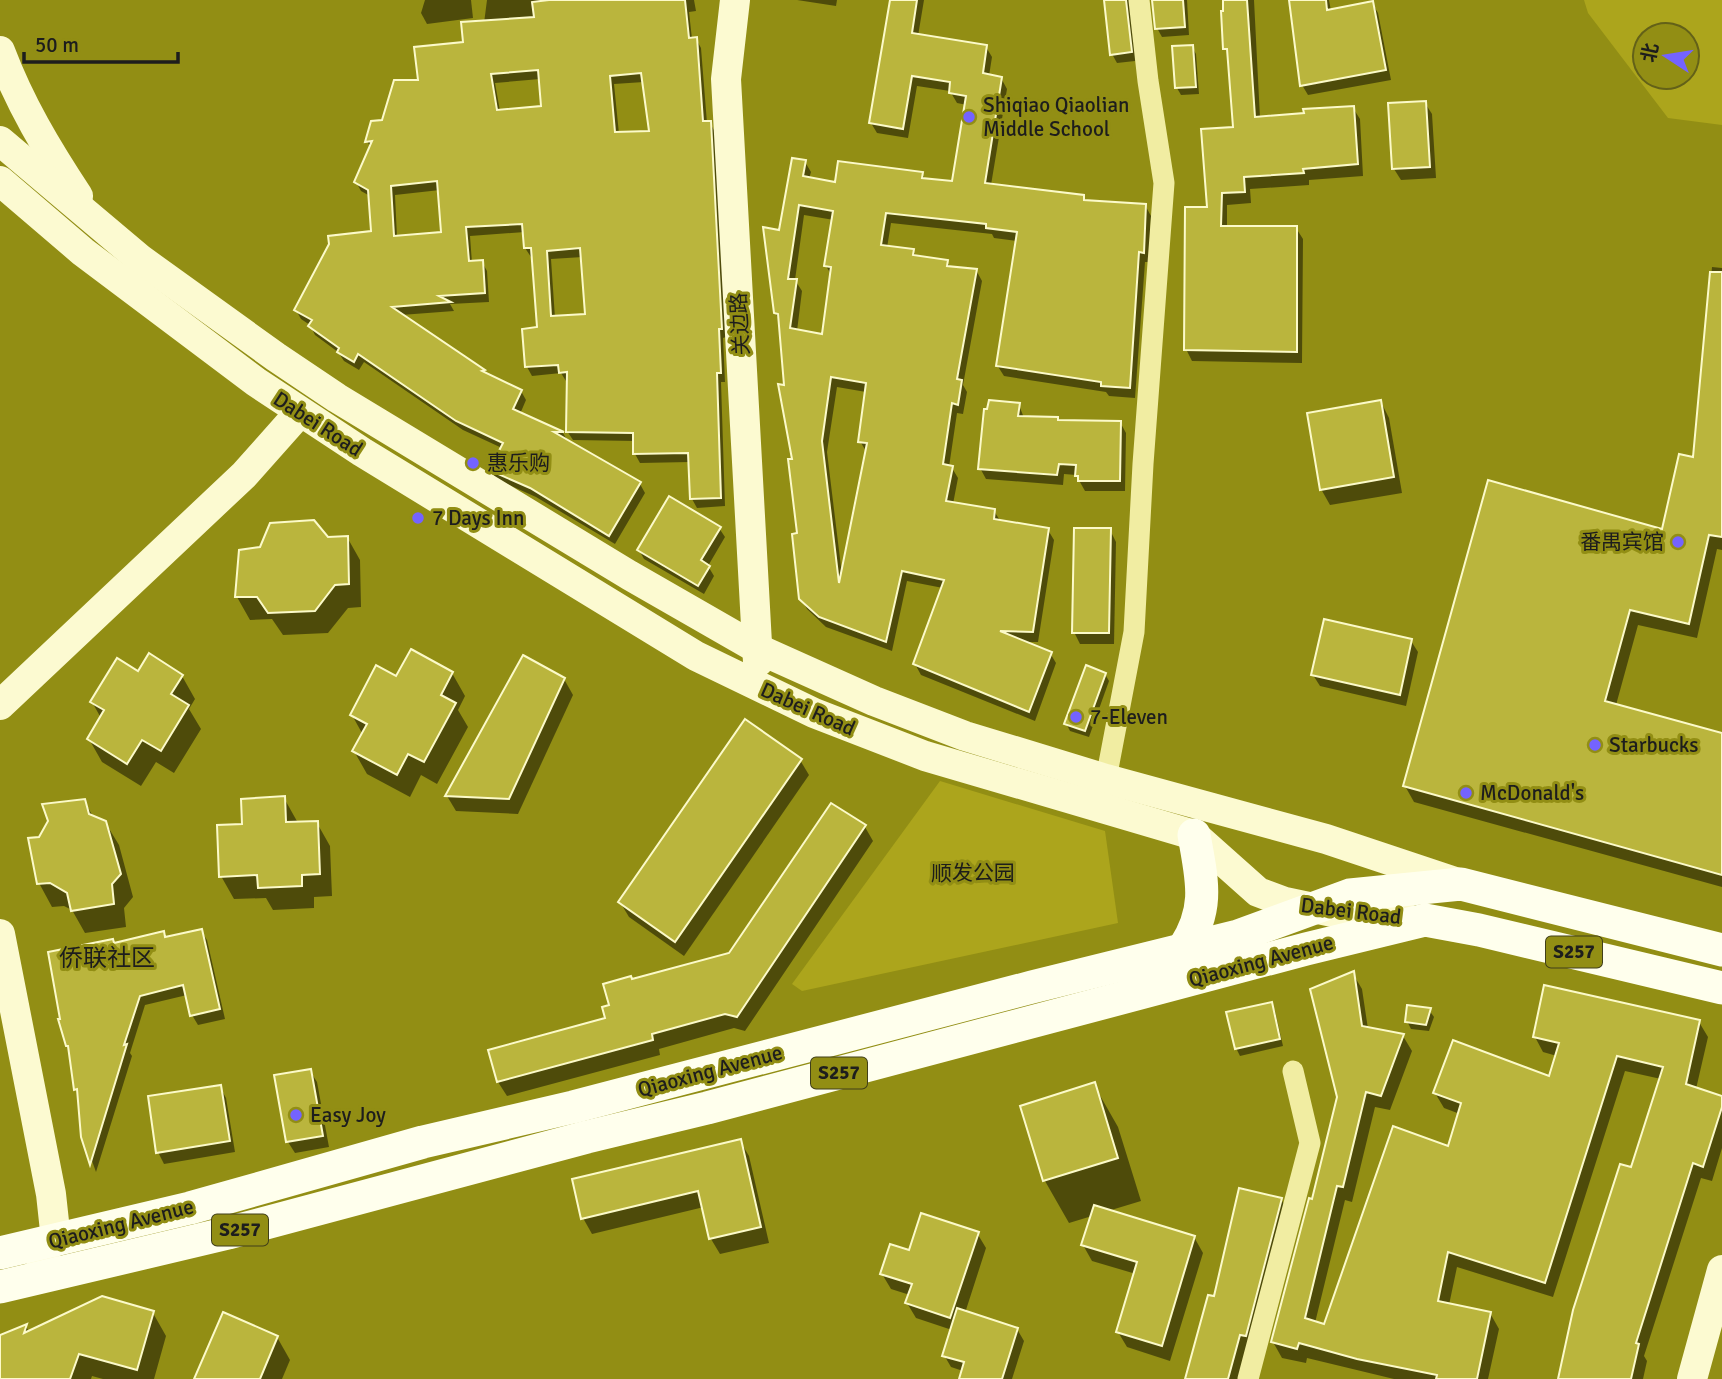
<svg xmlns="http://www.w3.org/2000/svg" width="1722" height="1379" font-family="Signika,'Noto Sans SC',sans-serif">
<rect width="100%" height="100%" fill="#928e14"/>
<g fill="#aca51c" fill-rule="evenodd">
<path d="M1584,0h138v125l-54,-7 -80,-105zM1687,35v42h-42v-42z"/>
<polygon points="940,781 1105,831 1118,923 802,991 792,984"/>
</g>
<g fill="#0007" fill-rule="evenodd">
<polygon points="425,0 471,0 473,18 427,24 421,13"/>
<path d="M487,0h207l2,11 -7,1 3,27h4l5,9 6,75h3l5,9 11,205 -3,1 2,44h-4l4,124 -28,2 -5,-9 -2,-37 -50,1 -5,-9v-13l-62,-1 -6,-9 1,-50h-2l-5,-8 -29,3 -5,-9 12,-38 -5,-72h-3l-6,-9v-16l-55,4 2,27 10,-1 5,9 2,31 -39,2 4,7 -53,4 82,57 38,19 5,9 -6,14 43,19 4,7 73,44 5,9 -30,51 -79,-47 -40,-18 -5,-9 11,-22 -39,-18 -99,-68 -5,8 -15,-9 -6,-9 -23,-17 -5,-10 -9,-6 -5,-9 77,-77 -3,-37 -9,-5 -5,-9 15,-34 -4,-7 53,-59 60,-28zM540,79l3,29 -43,3 -5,-28zM644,82l7,50 -32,2 -5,-50zM440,190l3,43 -46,4 -2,-42zM583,257l4,58 -32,3 -4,-59z"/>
<polygon points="797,0 837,0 836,6"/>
<path d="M892,0h32l-6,36 68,11 6,10 -3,19 12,2 6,11 -16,96 92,11 3,6 59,3 6,11 -2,46h-4l-10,136 -26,-2 -3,-4 -102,-16 -7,-11 20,-124 -23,-3 -2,-4 -101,-11 -4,25 26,3 4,6 30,5 4,6 25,2 6,11 -19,104 4,7 -4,22 -6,-1 -8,54 3,1 6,10 -5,26 41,7 7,11 47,8 6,10 -16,102h-15l27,11 6,10 -21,58 -114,-46 -6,-11 28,-76 -36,-7 -15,70 -66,-24 -19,-18 -6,-11 -7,-138 -14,-140 -5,-7 5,-81 25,-70 6,10 -2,7 27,5 86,-10 4,6 28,3 13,-78 -10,-2 -7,-12 -33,-5 -9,52 -31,-5 -6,-10zM804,215l30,5 -8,46 6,10 -9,60 -26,-5 5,-40 -7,-11zM837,387l29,5 -6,49 7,12 -25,122 -15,-123z"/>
<polygon points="1104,0 1134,0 1135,61 1117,63 1112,54"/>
<polygon points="1153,0 1187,0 1189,35 1162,37 1157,28"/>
<polygon points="1224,0 1254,0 1260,118 1353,108 1360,119 1363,176 1309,180 1309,185 1250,189 1251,203 1227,205 1227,227 1296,228 1303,239 1302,363 1192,361 1186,349 1209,209 1235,129 1229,56 1225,48"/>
<polygon points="1291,0 1329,0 1331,11 1372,3 1378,13 1391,80 1308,95 1302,85"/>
<polygon points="1192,47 1196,54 1199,94 1181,95 1177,88"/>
<polygon points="1425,103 1432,114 1436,178 1401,180 1394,169 1390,105"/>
<polygon points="1712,267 1722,268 1722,550 1717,549 1697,638 1638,625 1616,705 1722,735 1722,887 1414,802 1405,786 1664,531 1695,459"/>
<polygon points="1381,402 1389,418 1402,493 1330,505 1321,489"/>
<polygon points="1019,405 1024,418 1059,421 1120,422 1126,433 1125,491 1085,491 1076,475 1064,474 1063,485 986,479 980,468"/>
<polygon points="719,528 725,537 708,566 714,576 704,594 644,559 639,550"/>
<polygon points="1110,530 1116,542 1114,644 1080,644 1074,632"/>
<polygon points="347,537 360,560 361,607 348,608 328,633 283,635 272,619 250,620 237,597 327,539"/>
<polygon points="1411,641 1418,652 1406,706 1320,686 1313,675"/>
<polygon points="523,657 564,679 573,695 518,814 456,811 447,796"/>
<polygon points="452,673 465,696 458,710 468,727 437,784 421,775 410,797 367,774 354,751 363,735 352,715"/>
<polygon points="1105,674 1109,681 1089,737 1070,731 1066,723"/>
<polygon points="182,676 195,699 189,709 201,729 174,773 156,762 141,786 102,762 89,739 101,718 92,702"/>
<polygon points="800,760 809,775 684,956 629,917 620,902"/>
<polygon points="284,798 298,823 317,823 330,846 332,896 314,897 314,908 273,910 266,898 234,899 221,876 244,826"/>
<polygon points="84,801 94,818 105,822 119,845 133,897 124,908 126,927 85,933 72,910 64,906 52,907 39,883 40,839"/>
<polygon points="865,827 873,841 745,1031 734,1028 659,1049 660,1055 507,1096 498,1082 490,1052 607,1020 611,1007 632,981 730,954"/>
<polygon points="201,931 207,940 225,1019 198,1025 192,1015 187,995 145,1005 130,1053 132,1056 96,1172 83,1136 79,1096 76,1089 71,1051 67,1045 114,945 163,933 166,939"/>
<polygon points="1353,974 1362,989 1368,1029 1403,1036 1412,1051 1390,1110 1375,1107 1352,1202 1345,1200 1315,1323 1325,1326 1450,1148 1460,1114 1444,1108 1435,1093 1550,1078 1557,1056 1543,1052 1535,1037 1699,1022 1708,1037 1696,1089 1722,1098 1722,1148 1712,1181 1701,1178 1644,1356 1647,1361 1643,1379 1560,1379 1661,1079 1625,1071 1553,1297 1457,1267 1449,1305 1490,1313 1499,1329 1488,1379 1394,1379 1307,1358 1306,1363 1282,1358 1273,1342 1313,1201 1339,1097"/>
<polygon points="1271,1004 1275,1011 1283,1046 1240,1056 1236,1048"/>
<polygon points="1429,1010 1434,1017 1429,1031 1411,1029 1407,1021"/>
<polygon points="310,1071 317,1082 329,1147 295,1153 288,1142 276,1077"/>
<polygon points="1094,1085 1118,1127 1141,1201 1108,1211 1194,1237 1203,1253 1170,1361 1127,1347 1118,1332 1136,1274 1092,1261 1083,1245 1092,1216 1069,1223 1045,1181 1022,1107"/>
<polygon points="220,1087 226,1098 235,1152 164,1164 158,1152"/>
<polygon points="740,1141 749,1156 769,1243 720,1254 711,1239 704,1207 592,1234 583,1218"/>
<polygon points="1281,1199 1294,1222 1247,1379 1187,1379 1215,1299"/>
<polygon points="977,1233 986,1248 965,1313 1017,1329 1024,1341 1012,1379 961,1379 963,1371 951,1367 944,1355 952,1330 916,1318 907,1303 910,1295 891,1289 882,1274 910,1252"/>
<polygon points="153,1313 166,1336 154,1379 103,1379 92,1376 91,1379 0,1379 0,1337 26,1326 29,1332"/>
<polygon points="277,1337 290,1360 282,1379 196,1379"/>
</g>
<g fill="#bab53d" stroke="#fcfac9" stroke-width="2" fill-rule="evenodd">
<path d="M549,0h136l4,38 8,-1 6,84h8l11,208h-3l2,44h-4l4,125 -31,1 -2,-46 -55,1v-21l-67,-1 1,-60 -8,1 -1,-8 -33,2 -3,-38 15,-2 -6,-79h-7l-2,-24 -56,3 3,34 14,-1 2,33 -46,3 12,6 -59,5 93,63 -3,1 40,19 -9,19 51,23h-10l87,50 -32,54 -79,-48 -41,-18 14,-27 -47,-22 -98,-67 -4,8 -17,-10 2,-4 -31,-22 4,-6 -18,-10 35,-66 -1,-8 43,-5 -3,-41 -14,-8 18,-41 -7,1 6,-21 11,-1 12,-40h24l-4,-33 49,-5 -2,-20 73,-5 -2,-15zM538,70l3,36 -44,4 -6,-36zM641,73l8,58 -34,1 -5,-56zM437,181l4,51 -47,4 -3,-50zM580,248l5,66 -34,2 -4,-65z"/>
<path d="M890,0h27l-5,33 75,12 -4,28 19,4 -17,106 99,12v5l62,4 -2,49 -5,-1 -9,136 -29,-2v-4l-105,-16 21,-134 -31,-4v-4l-100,-11 -5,32 33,4 -1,6 35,5 -1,6 30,3 -20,110 5,1 -4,25 -6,-2 -9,61 10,2 -7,35 49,8 -1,10 55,9 -16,104 -33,-1 52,21 -23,60 -116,-48 31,-84 -42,-9 -16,71 -67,-25 -20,-18 -7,-65 5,-1 -9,-74h4l-14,-75 6,1 -6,-71 -4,-1 -11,-86 16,3 13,-72 14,2 -3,16 32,6 3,-21 85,11 -1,6 30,3 14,-85 -17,-3 1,-11 -38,-6 -9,53 -34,-6zM799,205l34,6 -9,55 7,1 -9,67 -32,-6 7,-49h-9zM831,377l35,6 -8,59 9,1 -28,140 -17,-142z"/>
<polygon points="1104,0 1126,0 1132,52 1110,55"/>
<polygon points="1152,0 1183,0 1185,27 1155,29"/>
<polygon points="1223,0 1247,0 1255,117 1304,113 1303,109 1354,106 1358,164 1303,169 1304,173 1244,177 1245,192 1222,193 1221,226 1297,226 1297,352 1184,350 1185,207 1207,207 1201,129 1233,127 1227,49 1223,49 1221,11 1223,11"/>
<polygon points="1289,0 1326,0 1327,10 1373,1 1386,70 1300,86"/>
<polygon points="1193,45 1196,87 1175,88 1172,46"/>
<polygon points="1426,101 1430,167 1392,169 1388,103"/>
<polygon points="1710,272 1722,272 1722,537 1709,535 1689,624 1630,610 1605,701 1722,733 1722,875 1403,786 1488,480 1662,529 1679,454 1693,457"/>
<polygon points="989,400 1020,403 1018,416 1058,417 1058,420 1121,421 1120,481 1078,481 1078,476 1075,476 1076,465 1059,464 1057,475 978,469 984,409 987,409"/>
<polygon points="1381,400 1394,477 1320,490 1307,413"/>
<polygon points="669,496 721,527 701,560 710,566 698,586 637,550"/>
<polygon points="314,520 328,537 348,536 349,584 335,585 315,611 268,613 257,597 235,597 239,550 260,547 270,523"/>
<polygon points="1074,528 1111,528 1109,633 1072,633"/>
<polygon points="1324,619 1412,639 1400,695 1311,675"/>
<polygon points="411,649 453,672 441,695 456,703 424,762 408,754 397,775 352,751 367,724 350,715 376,665 396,676"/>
<polygon points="149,653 183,675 171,694 189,705 161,751 142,740 127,764 87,739 104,710 90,702 117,658 138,671"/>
<polygon points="523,655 565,678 509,799 445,796"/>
<polygon points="1086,665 1106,673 1085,731 1064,724"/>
<polygon points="745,719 802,759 675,942 618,902"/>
<polygon points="285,796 286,822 318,821 320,874 302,875 302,886 258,888 257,875 219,877 217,825 242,824 241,799"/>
<polygon points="85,799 89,814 106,821 121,874 112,884 114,904 71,911 67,893 50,883 37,884 28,838 39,837 48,821 42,804"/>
<polygon points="831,803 866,825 737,1017 725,1014 652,1034 653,1040 497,1082 488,1050 605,1018 602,1007 609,1005 603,984 631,976 632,979 729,953"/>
<polygon points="202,929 220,1009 190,1016 183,985 140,996 124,1045 127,1044 90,1165 81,1137 77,1089 74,1090 68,1046 66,1046 58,1019 60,1019 48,952 113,939 114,943 164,931 165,937"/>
<polygon points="1354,971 1362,1026 1404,1034 1381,1096 1366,1092 1343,1187 1337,1186 1305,1318 1324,1324 1393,1126 1448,1146 1461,1103 1433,1093 1453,1040 1549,1076 1559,1043 1533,1037 1544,985 1700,1020 1686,1084 1722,1096 1722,1107 1703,1167 1693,1163 1636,1343 1639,1344 1631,1379 1558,1379 1573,1310 1620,1164 1631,1167 1663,1067 1617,1056 1545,1283 1448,1252 1438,1301 1491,1312 1477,1379 1436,1379 1437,1375 1357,1359 1299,1343 1297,1349 1271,1342 1309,1198 1312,1199 1337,1097 1310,989"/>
<polygon points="1272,1002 1280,1039 1235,1049 1226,1012"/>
<polygon points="1407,1005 1431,1008 1426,1025 1405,1022"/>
<polygon points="311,1069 323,1136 286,1142 274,1075"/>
<polygon points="1095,1082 1118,1158 1043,1181 1020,1106"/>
<polygon points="221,1085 230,1141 156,1153 148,1096"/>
<polygon points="741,1139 761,1227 709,1239 698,1191 581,1219 572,1179"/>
<polygon points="1239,1188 1282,1198 1246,1336 1240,1335 1228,1379 1185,1379 1208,1295 1214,1296"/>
<polygon points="1094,1205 1195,1236 1162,1346 1116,1332 1137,1262 1081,1245"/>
<polygon points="921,1213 979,1232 950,1318 905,1303 912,1284 880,1274 890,1244 909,1250"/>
<polygon points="102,1296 154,1311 137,1370 79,1354 70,1379 0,1379 0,1335 27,1324 24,1333"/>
<polygon points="957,1308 1018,1328 1002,1379 959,1379 964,1362 942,1356"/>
<polygon points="223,1312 278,1336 260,1379 194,1379"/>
</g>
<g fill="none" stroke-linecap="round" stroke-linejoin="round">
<g stroke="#f1eda2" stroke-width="21">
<polyline points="1106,779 1134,632 1143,464 1164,183 1148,81 1139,0"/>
<polyline points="1248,1379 1310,1143 1293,1071"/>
</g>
<g stroke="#fcfad1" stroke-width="30">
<polyline points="735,0 726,79 758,662"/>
<path d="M0,51c20,53 47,98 78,145"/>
<polyline points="0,141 140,259 276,357 337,398 629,575 758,649 874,701 965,736 1106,779 1326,839 1461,884"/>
<polyline points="0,181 83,252 256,382 362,452 696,656 814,713 925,756 1194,835 1258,892 1285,902 1342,914 1408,919"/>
<polyline points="0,705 244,475 300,412"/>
<polyline points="0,934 51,1194 56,1240 38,1254"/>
<polyline points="1692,1379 1722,1270"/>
</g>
<g stroke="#ffffed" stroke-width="33">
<path d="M1184,948c26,-40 18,-68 10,-113"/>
<polyline points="0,1253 190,1208 423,1142 573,1107 1032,987 1238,936 1350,895 1461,884 1722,950"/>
<polyline points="0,1287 228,1233 587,1137 707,1108 1306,949 1425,920 1479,930 1722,988"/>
</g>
</g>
<g fill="#7463ff" stroke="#928e14" stroke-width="2.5">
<circle cx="969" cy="117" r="7"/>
<circle cx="473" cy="463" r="7"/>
<circle cx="418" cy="518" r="7"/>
<circle cx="1678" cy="542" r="7"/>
<circle cx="1076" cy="717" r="7"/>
<circle cx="1595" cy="745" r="7"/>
<circle cx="1466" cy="793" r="7"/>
<circle cx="296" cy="1115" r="7"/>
</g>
<g text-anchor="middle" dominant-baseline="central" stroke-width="6" stroke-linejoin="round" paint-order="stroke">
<g fill="#928e14" stroke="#403f1a" stroke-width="2">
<rect x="1546" y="936.5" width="56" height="31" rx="5"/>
<rect x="811" y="1057.5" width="56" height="31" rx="5"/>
<rect x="212" y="1214.5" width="56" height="31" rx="5"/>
</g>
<g font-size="19" font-weight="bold" fill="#1d1d1d">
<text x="1574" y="952">S257</text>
<text x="839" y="1073">S257</text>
<text x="240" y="1230">S257</text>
</g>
<g font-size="21" fill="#1d1d1d" stroke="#928e14" text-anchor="start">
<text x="983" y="105">Shiqiao Qiaolian<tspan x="983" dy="24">Middle School</tspan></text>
<text x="487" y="463">惠乐购</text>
<text x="432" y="518">7 Days Inn</text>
<text x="1664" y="542" text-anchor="end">番禺宾馆</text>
<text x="1090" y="717">7-Eleven</text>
<text x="1609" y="745">Starbucks</text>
<text x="1480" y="793">McDonald's</text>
<text x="310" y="1115">Easy Joy</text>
</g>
<g font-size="21" fill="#1d1d1d" stroke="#928e14">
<text transform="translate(740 324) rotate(-93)">关边路</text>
<text transform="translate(318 424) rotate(33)">Dabei Road</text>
<text transform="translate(808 709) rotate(24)">Dabei Road</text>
<text transform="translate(1351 911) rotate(7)">Dabei Road</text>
<text transform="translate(1261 961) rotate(-15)">Qiaoxing Avenue</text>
<text transform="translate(710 1071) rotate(-15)">Qiaoxing Avenue</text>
<text transform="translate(121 1224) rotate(-14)">Qiaoxing Avenue</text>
</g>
<g font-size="21" fill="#1d1d1a" stroke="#928e14">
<text x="973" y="873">顺发公园</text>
</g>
<g font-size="24" fill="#1d1d1d" stroke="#928e14">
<text x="107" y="958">侨联社区</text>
</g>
</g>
<g transform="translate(1666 56) rotate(282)"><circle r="33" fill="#928e14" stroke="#636118" stroke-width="2"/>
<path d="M0-5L12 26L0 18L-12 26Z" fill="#7463ff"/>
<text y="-10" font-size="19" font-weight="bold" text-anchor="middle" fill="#1d1d1d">北</text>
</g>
<path d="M24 52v10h154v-10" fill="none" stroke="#1d1d1d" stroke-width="3.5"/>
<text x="35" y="52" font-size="21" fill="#1d1d1d" stroke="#928e14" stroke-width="5" paint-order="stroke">50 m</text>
</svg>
